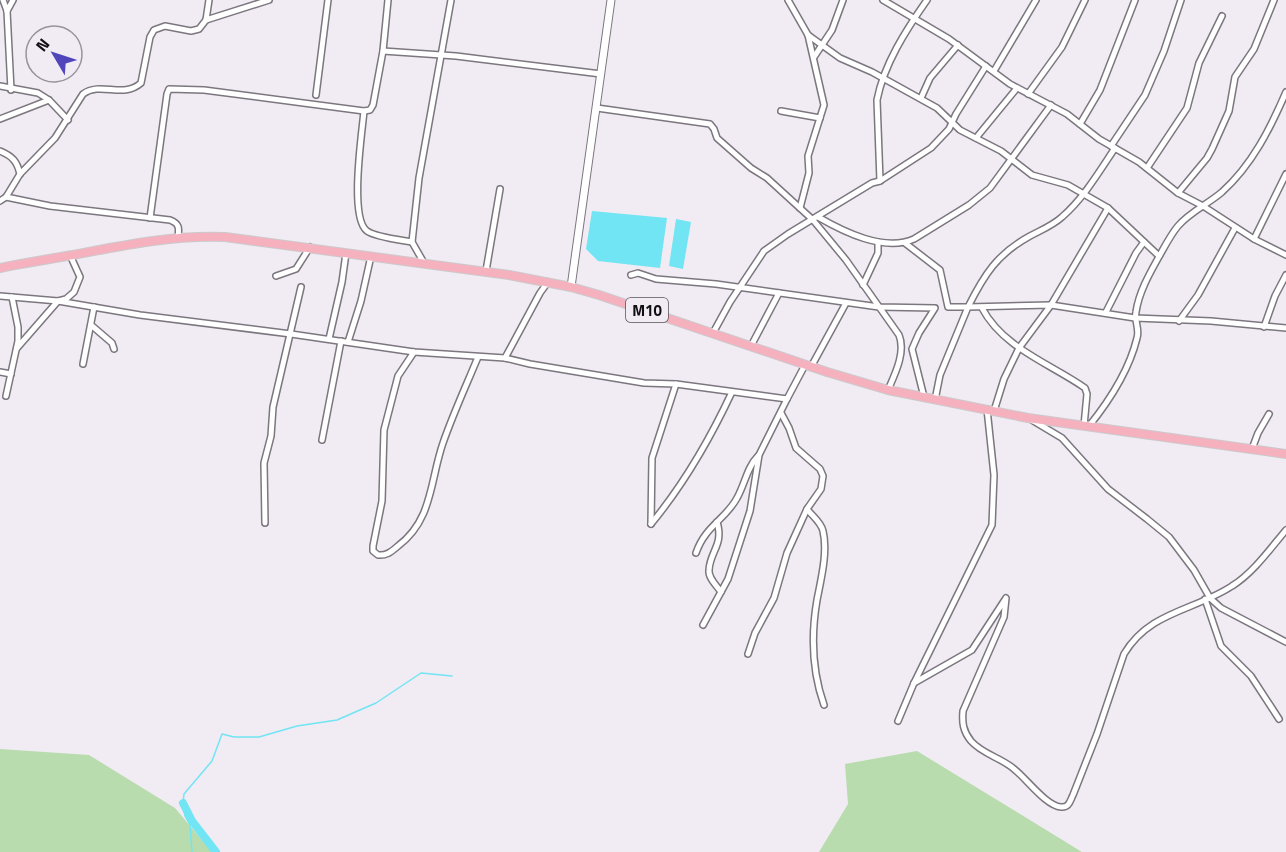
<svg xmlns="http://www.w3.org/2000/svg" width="1286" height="852" font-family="'Titillium Web',sans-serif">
<rect width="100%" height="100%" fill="#f1ebf4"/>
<g fill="#b8dcae">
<polygon points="0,749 89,755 175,808 212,852 0,852"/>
<polygon points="917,751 1082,852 819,852 848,804 845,764"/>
</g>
<g fill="#71e5f3">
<polygon points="592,211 667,218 660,268 598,261 586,249"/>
<polygon points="676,219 691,222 683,269 669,266"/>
</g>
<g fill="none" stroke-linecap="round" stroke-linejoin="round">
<polyline stroke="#71e5f3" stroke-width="1.5" points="192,852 190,825 185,816 183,803 184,794 212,761 222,734 234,737 259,737 297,726 337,720 376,703 421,673 452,676"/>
<polyline stroke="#71e5f3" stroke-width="8" points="183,803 192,821 216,852"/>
<g stroke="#7c767e" stroke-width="8">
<g id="minor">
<polyline points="3,0 7,11 11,90"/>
<polyline points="788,0 808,35 824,105 808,156 809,173 800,208"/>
<polyline points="883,0 949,39 1010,84 1067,114 1099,139 1139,162 1178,193 1203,206 1254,239 1286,255"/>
<polyline points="7,11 13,0"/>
<polyline points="206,20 269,0"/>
<polyline points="808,35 840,58 872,72 937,108 960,130 1001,151 1032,175 1068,185 1108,208 1159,256"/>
<polyline points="383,51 456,56 601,74"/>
<polyline points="814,57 832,30 843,0"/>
<polyline points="994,71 1036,0"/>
<polyline points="0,86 38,93 49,100 68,120"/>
<polyline points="1028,94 1062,47 1085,0"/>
<polyline points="316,95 328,0"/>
<polyline points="921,98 930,78 958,45"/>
<path d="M597,108l113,16 4,5 3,9 34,30 16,10 46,42 33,40 53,75c7,17 -4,39 -11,55"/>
<path d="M364,111c-2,22 -15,107 3,120 8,6 34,9 45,11"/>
<polyline points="781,111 820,118"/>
<polyline points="0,119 49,100"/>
<polyline points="1080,124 1100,90 1135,0"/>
<polyline points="976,138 1017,88"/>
<polyline points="1111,146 1145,95 1164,51 1181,0"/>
<path d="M0,151c12,5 17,10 20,23"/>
<polyline points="1147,168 1187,108 1199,63 1222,16"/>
<path d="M880,181l-3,-81c7,-36 29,-70 50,-100"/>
<polyline points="1178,193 1207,158 1212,149 1229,111 1235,77 1254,49 1274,0"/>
<path d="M6,197l44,9 120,14c10,4 9,8 8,18"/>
<path d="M0,201l6,-4 14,-23 35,-36 28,-44c18,-13 40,5 58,-11l9,-46 4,-7 11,-4 26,5 8,-2 7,-9 3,-20"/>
<path d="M818,217c26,15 66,35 96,22l55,-34 21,-17 61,-83"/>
<polyline points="150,218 167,94 169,89 204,90 364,111 370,110 373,105 383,51 388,0"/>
<polyline points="1254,239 1286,174"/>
<path d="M905,243l35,27 8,37h20c16,-32 29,-53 62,-71 11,-6 22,-10 32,-19 21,-18 37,-45 53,-69"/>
<polyline points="424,263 412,242 419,178 451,0"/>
<polyline points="486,271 500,189"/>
<polyline points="631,275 638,273 656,279 716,284 879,307 935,308 919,333 912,349 924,397"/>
<polyline points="276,276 296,269 310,247"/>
<polyline points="863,285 878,253 878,242"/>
<polyline points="0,296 58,301 140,315 291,334 414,352 505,358 530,364 644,383 676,384 787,399 805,365"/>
<path d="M982,308c21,40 69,56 103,80l2,6 -3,32"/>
<polyline points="1106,312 1136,253 1144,242"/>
<polyline points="1179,321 1198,295 1235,228"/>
<polyline points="91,325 112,343 114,349"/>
<polyline points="1264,327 1275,296 1286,275"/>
<polyline points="713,333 730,302 764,251 788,234 872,183 880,181 931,148 949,129 956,114 986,66"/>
<polyline points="329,339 342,282 346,253"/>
<polyline points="348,342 361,301 371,256"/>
<polyline points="751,346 779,293"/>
<polyline points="17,348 58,301 66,299 74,292 80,277 70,255"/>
<path d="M414,352l-16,24 -14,54 -2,71 -9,45v5l5,4c9,1 14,-4 20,-9 35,-26 32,-66 45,-103 10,-29 23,-57 35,-86"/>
<polyline points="505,358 540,293 548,282"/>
<polyline points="83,364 94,307"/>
<polyline points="811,367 846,303"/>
<polyline points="0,372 11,374"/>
<polyline points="6,396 18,341 18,327 12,297"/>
<polyline points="935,400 940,375 968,307 1051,305 1135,318 1211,321 1286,328"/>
<polyline points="994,411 1004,379 1019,348 1051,305 1108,208"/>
<path d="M781,413l8,15 7,20 24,21 3,7 -2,13 -14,20c5,7 14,13 16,22 5,21 -2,48 -6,69 -6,35 -5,71 7,105"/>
<polyline points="1032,420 1062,438 1108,489 1147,519 1169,537 1194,570 1210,598 1221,608 1286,642"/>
<path d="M1089,426c21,-26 40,-55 48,-88 3,-9 -3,-17 -1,-26 3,-21 15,-41 25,-59 5,-9 11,-20 17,-27 12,-14 30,-22 44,-34 30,-27 48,-63 64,-100"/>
<polyline points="322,440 341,341"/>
<polyline points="1252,449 1258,433 1269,414"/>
<path d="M717,522c7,23 -7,29 -8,48 -1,8 8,16 12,22"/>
<polyline points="265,523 264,463 271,436 273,407 301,287"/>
<path d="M651,524c33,-40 59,-85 81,-132"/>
<polyline points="651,524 652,458 676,384"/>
<path d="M696,553c9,-27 30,-34 41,-55 8,-14 10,-31 21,-42"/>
<polyline points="1205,599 1221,646 1251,676 1279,719"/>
<polyline points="703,625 728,579 750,511 759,455 787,399"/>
<polyline points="748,654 755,633 774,598 787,553 807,509"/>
<path d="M914,683l58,-33 34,-52 -2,19 -41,94c-1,12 0,20 8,30 11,13 31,17 43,28 12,9 32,37 47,38 8,1 9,-6 12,-12l24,-61 27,-80c26,-43 70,-43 108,-68 21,-13 38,-37 54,-56"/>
<polyline points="898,721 914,683 992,525 994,475 987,409"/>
</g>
</g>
<g stroke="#7c767e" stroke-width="9">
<polyline id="secondary" points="571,287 611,0"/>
</g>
<g stroke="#cbcacb" stroke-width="10">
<path id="primary" d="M0,268c24,-5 49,-9 73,-13 51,-10 100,-20 152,-18l284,38 62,12 28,8 228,77 61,18 140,28 258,36"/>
</g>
<use href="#minor" stroke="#fff" stroke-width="5"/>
<use href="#secondary" stroke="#fff" stroke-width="7"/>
<use href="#primary" stroke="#f6b1bf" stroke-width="8"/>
</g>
<g text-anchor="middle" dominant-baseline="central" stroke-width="5" stroke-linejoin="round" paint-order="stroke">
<rect fill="#f1ebf4" stroke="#545156" stroke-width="1.5" x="626" y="298" width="42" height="24" rx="4.5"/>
<g font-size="15" font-weight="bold" fill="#110f12">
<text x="647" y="310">M10</text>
</g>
</g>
<g transform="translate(54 54) rotate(309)"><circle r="28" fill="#f1ebf4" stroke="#97939a" stroke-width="1.5"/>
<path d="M0-4.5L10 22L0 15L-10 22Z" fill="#5145bc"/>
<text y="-9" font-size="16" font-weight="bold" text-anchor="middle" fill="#110f12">N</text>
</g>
</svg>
